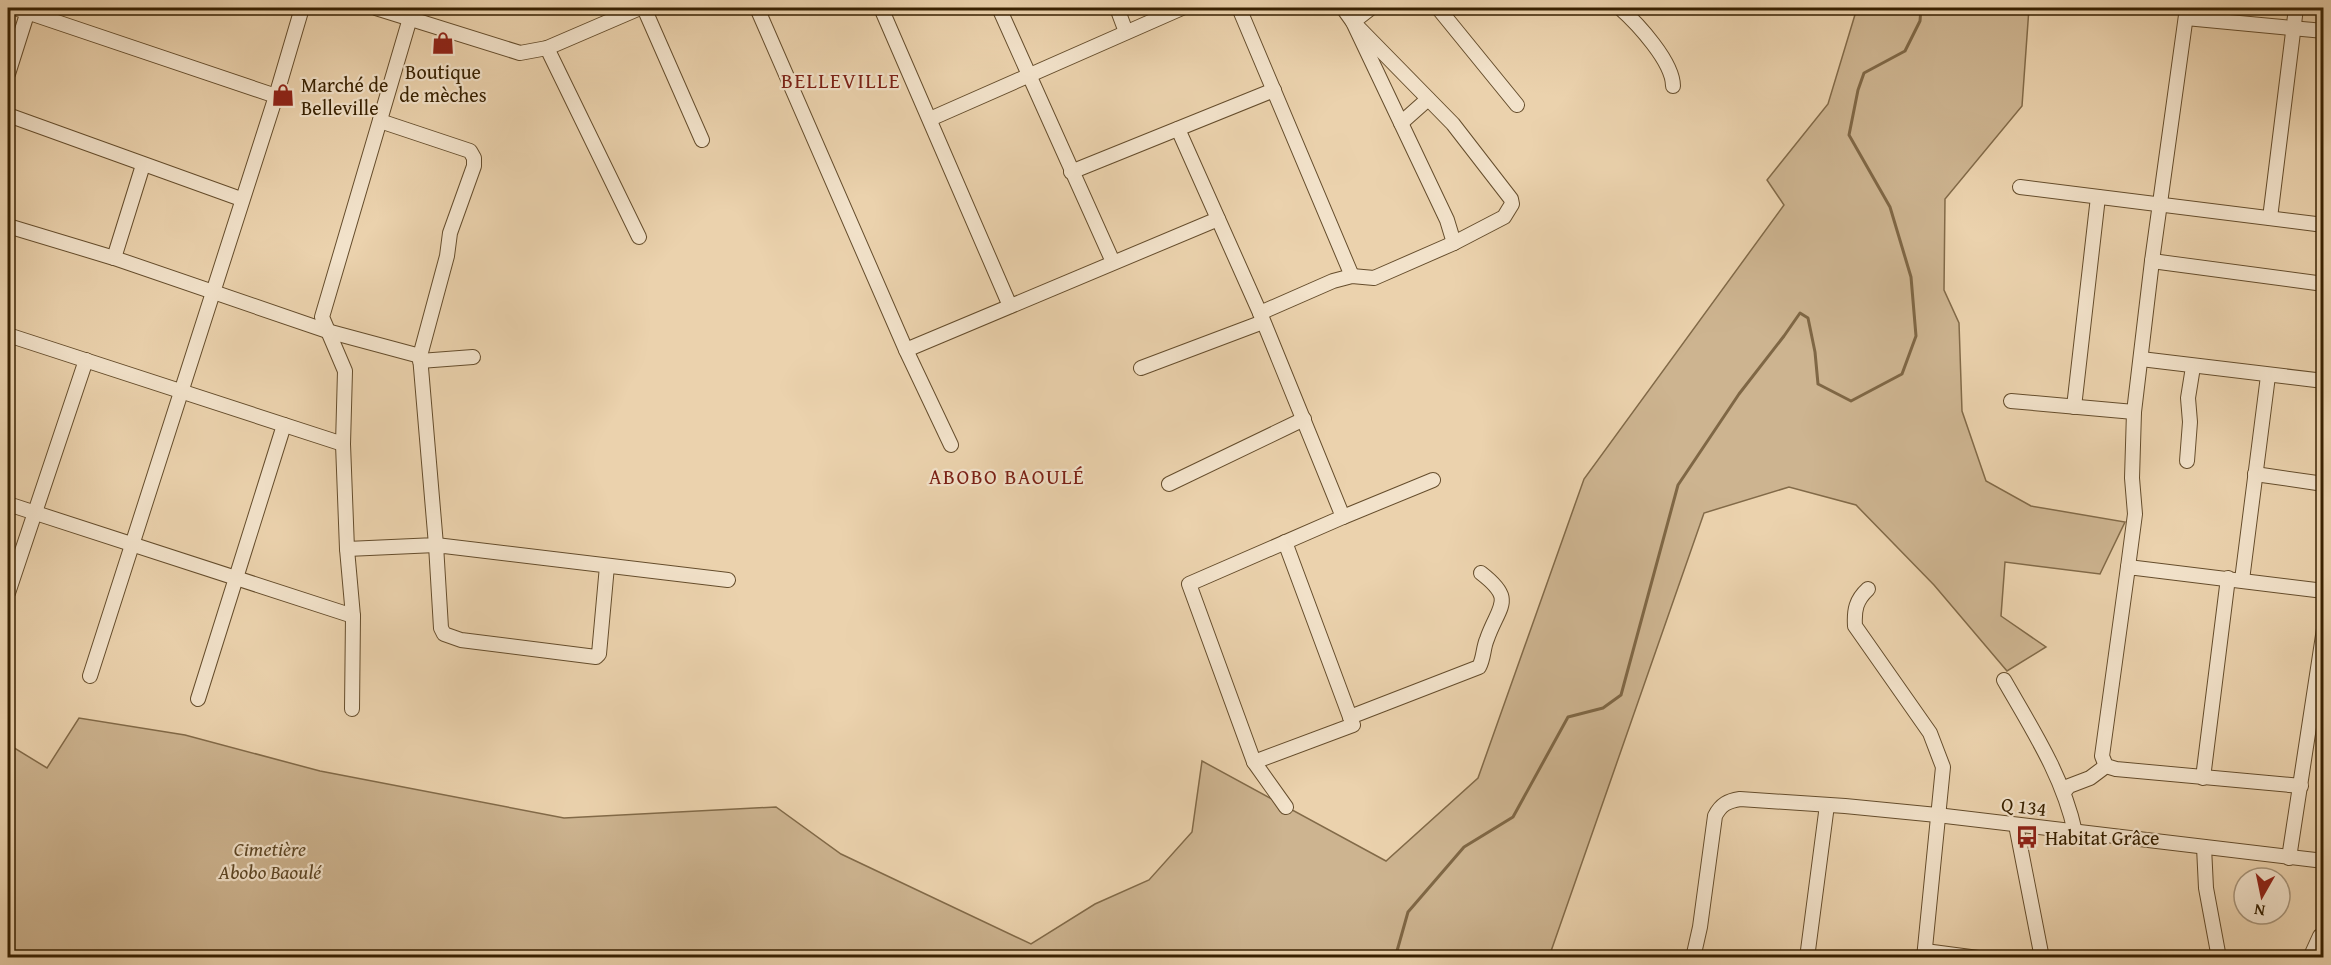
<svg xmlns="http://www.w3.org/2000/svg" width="2331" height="965" font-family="'Gentium Book Plus',serif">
<rect width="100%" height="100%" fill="#ebd2ad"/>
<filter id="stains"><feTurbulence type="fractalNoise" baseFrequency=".00333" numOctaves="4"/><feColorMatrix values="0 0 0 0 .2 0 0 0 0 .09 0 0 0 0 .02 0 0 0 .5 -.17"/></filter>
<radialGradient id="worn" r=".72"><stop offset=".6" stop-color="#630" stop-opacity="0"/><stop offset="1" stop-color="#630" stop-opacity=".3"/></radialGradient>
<polygon fill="#cdb490" stroke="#826a48" stroke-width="1.5" points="1857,8 2029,8 2022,106 1945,199 1944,290 1959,323 1962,411 1986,481 2031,506 2125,522 2100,574 2005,562 2001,616 2046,647 2007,671 1934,585 1856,505 1789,487 1704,513 1549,957 8,958 8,744 47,768 79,718 185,735 320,771 564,818 776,807 841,854 1031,944 1095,904 1149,880 1192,832 1202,761 1386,861 1478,778 1584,479 1784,205 1767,180 1828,104"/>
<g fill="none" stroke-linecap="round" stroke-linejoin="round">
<polyline stroke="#7f6745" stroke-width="3" points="1395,958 1408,912 1464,847 1513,817 1568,717 1603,708 1621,695 1678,485 1739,394 1784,336 1800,313 1808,318 1815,352 1818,384 1851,401 1902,374 1916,336 1911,277 1890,207 1849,135 1858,90 1864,73 1905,51 1920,21 1921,8"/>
<g stroke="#654d2c" stroke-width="16">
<g id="minor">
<polyline points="15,8 276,96"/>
<polyline points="376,8 520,53 547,48 640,8"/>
<polyline points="644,8 702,140"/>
<polyline points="757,8 906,350 951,445"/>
<polyline points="881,8 1010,306"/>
<polyline points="999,8 1113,262"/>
<polyline points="1117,8 1126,32"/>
<polyline points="1239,8 1352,276"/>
<polyline points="1343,8 1353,22 1447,220 1454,243"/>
<polyline points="1438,8 1517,105"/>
<path d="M1620,8c18,16 53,54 53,78"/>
<polyline points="2186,18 2324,31"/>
<polyline points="547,48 639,237"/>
<polyline points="8,74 28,11"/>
<polyline points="8,115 241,199"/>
<polyline points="930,119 1182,8"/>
<polyline points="1401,123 1428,99"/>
<polyline points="1178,129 1260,313 1343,517 1189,584 1254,762 1286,807"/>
<polyline points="1071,172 1274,90"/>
<polyline points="2020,187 2324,225"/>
<polyline points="2270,218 2296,8"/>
<polyline points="8,226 114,258 327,331 420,356"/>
<polyline points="114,258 143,165"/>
<polyline points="2152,261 2324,284"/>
<polyline points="1260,313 1333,281 1352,276 1374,278 1454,243 1504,217 1512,204 1511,199 1453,124 1353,22 1371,8"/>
<polyline points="8,335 343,444"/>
<polyline points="906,350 1218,219"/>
<polyline points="2141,359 2324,381"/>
<polyline points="420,361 473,357"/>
<polyline points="1141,368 1263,322"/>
<polyline points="2011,401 2134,412"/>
<polyline points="2074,407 2098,197"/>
<polyline points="2187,461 2190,422 2188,398 2193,367"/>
<polyline points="2255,474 2324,484"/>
<polyline points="1169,484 1304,419"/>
<polyline points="8,504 353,616"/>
<polyline points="1343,517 1433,480"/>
<polyline points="347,549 436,545 420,356 447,256 450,233 474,166 474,158 470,151 380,121"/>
<polyline points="607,566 599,654 596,657 461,640 444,634 441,628 436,545 728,580"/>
<polyline points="2128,567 2135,514 2132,478 2134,412 2152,261 2187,8"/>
<polyline points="2242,580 2268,376"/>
<path d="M1868,589c-12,11 -14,21 -13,37l75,107 13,34 -19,191"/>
<polyline points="8,593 86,360"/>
<polyline points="90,676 276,96 302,8"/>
<path d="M2004,680c28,49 59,96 71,152"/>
<polyline points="198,699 284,425"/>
<polyline points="352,709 353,616 347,549 343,444 345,371 322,317 413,8"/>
<path d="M1350,717l129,-50c5,-9 4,-19 8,-28 12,-34 29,-39 -6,-66"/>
<polyline points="1254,762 1353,725 1285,542"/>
<polyline points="2203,778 2228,578"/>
<polyline points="2301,786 2116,769 2106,766 2102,756 2128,567 2324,591"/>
<polyline points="2064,792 2069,786 2090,778 2106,766"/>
<polyline points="2016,825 2042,958"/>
<polyline points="2204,847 2206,888 2219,958"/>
<polyline points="2289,858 2324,629"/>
<polyline points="1925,951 1978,958"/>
<path d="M1693,958l7,-31 15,-111c6,-12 13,-15 25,-17l105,7 92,9 387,46"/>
<polyline points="1807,958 1827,805"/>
<polyline points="2310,958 2320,936 2324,934"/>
</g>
</g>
<use href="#minor" stroke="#f2e2ca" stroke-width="14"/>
</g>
<defs>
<g id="shop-bare" transform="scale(1.8)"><path d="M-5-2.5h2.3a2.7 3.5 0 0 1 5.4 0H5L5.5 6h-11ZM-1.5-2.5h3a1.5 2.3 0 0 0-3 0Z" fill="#8f2418" stroke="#f2e2ca" stroke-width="2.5" paint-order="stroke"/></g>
<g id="bus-bare" transform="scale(1.8)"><path d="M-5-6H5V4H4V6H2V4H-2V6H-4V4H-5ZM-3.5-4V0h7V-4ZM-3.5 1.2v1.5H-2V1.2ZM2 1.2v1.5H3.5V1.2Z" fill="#8f2418" stroke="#f2e2ca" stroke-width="2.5" paint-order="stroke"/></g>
</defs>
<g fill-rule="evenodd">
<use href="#shop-bare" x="443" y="43"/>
<use href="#shop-bare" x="283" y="95"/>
<use href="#bus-bare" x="2027" y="837"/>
</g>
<g text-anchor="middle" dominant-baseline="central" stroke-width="4.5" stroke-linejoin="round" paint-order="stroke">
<g font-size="20" fill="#382101" stroke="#f2e2ca" text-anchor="start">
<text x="443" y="71" text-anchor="middle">Boutique<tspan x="443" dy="23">de mèches</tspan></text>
<text x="301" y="84">Marché de<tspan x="301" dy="23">Belleville</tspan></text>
<text x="2045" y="837">Habitat Grâce</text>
</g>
<g font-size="20" fill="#382101" stroke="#f2e2ca">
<text transform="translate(2024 806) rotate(7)">Q 134</text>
</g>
<g font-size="20" font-style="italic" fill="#5d4625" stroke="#f2e2ca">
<text x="270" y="848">Cimetière<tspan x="270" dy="23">Abobo Baoulé</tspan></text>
</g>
<g font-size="21" letter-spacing="1.5" fill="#7a1f14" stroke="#f2e2ca">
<text x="841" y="80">BELLEVILLE</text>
<text x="1007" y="476">ABOBO BAOULÉ</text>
</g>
</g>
<rect width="2331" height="965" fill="none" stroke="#ebd2ad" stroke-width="30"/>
<rect x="9" y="9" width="2313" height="947" fill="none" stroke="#382101" stroke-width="3"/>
<rect x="15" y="15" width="2301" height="935" fill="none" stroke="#382101" stroke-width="1.5"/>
<g transform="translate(2262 896) rotate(189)"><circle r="28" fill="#f2e2ca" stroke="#a8957a" stroke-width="1.5"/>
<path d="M0-4.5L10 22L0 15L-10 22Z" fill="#8f2418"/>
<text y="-9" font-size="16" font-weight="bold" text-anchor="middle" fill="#382101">N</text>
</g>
<rect width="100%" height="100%" filter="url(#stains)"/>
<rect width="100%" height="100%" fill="url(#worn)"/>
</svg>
